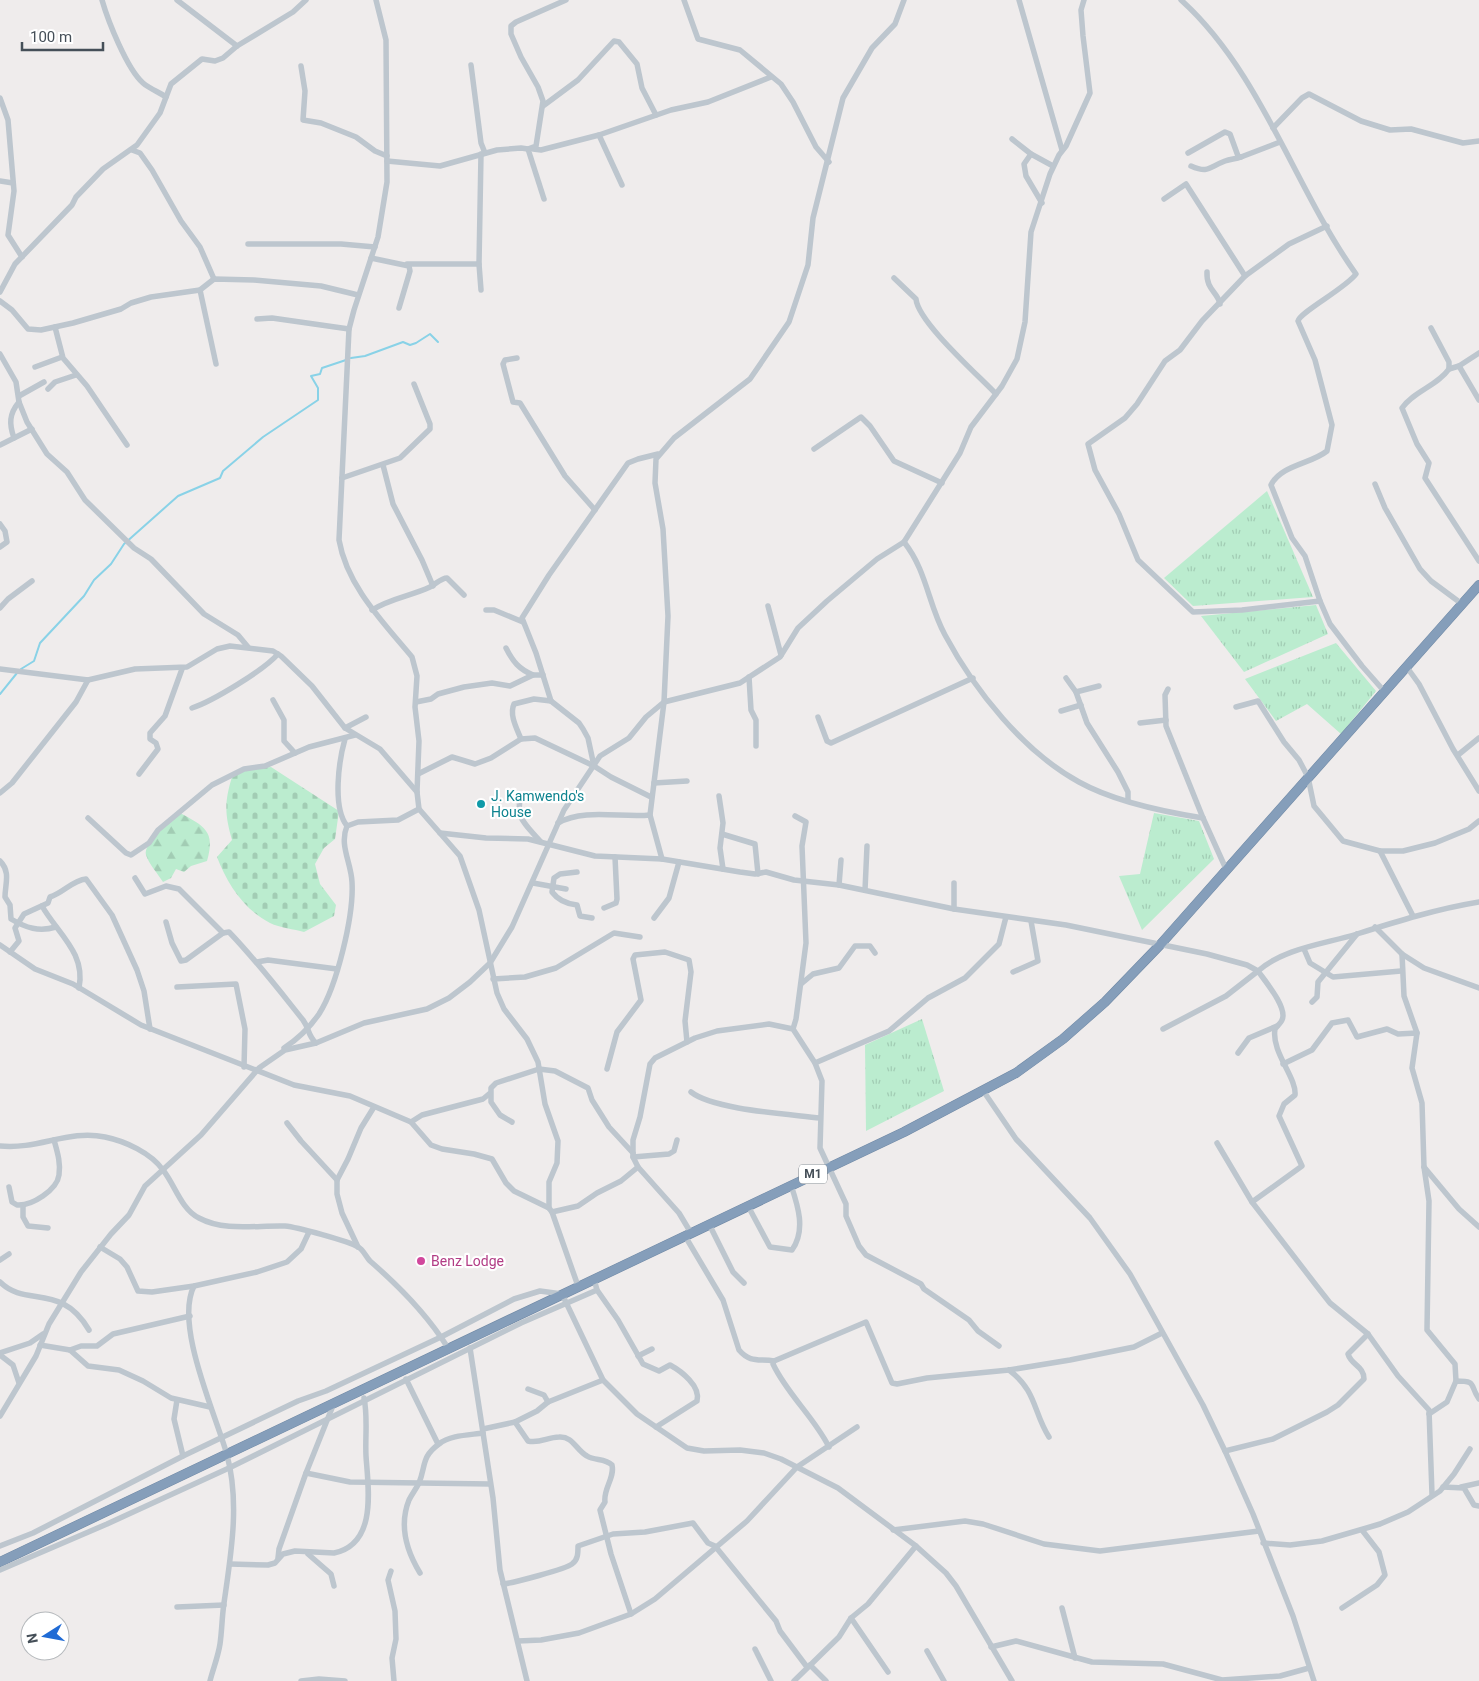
<svg xmlns="http://www.w3.org/2000/svg" width="1479" height="1681" font-family="Roboto,sans-serif">
<defs>
<pattern id="grass-tufts" width="24" height="20" patternUnits="userSpaceOnUse" patternTransform="scale(1.25)"><rect width="24" height="20" fill="#bbeccf"/><path d="M3 7l-1-3M5 7V3M7 7l1-3M15 17l-1-3M17 17v-4M19 17l1-3" fill="none" stroke="#a2ccb4"/></pattern>
<pattern id="forest-firs" width="22" height="20" patternUnits="userSpaceOnUse" patternTransform="scale(1.25)"><rect width="22" height="20" fill="#bbeccf"/><path d="M5 1l3.5 6h-7zM16 11l3.5 6h-7z" fill="#a2ccb4"/></pattern>
<pattern id="cemetery-stones" width="16" height="16" patternUnits="userSpaceOnUse" patternTransform="scale(1.25)"><rect width="16" height="16" fill="#bbeccf"/><path d="M2 7V4a2 2 0 0 1 4 0v3zM10 15v-3a2 2 0 0 1 4 0v3z" fill="#a2ccb4"/></pattern>
</defs>
<rect width="100%" height="100%" fill="#efecec"/>
<g fill="url(#grass-tufts)">
<polygon points="1267,491 1313,597 1193,606 1164,578"/>
<polygon points="1316,605 1328,634 1244,672 1201,616"/>
<polygon points="1336,643 1376,691 1341,734 1307,704 1276,721 1245,679"/>
<polygon points="1154,813 1199,821 1214,859 1142,930 1119,876 1140,874"/>
<polygon points="922,1019 944,1091 866,1131 865,1045"/>
</g>
<path fill="url(#forest-firs)" d="M180,813c24,13 36,18 27,48l-16,5 -7,6 -8,-3 -5,9 -8,4c-5,-8 -14,-18 -17,-27 -3,-13 26,-35 34,-42z"/>
<path fill="url(#cemetery-stones)" d="M271,767l68,44 -4,28 -11,9 -9,16 5,20 16,21 -2,11 -30,16c-10,-3 -24,-4 -34,-9 -27,-14 -43,-40 -53,-66l15,-17c-7,-25 -8,-37 0,-63l15,-8z"/>
<g fill="none" stroke-linecap="round" stroke-linejoin="round">
<g stroke="#89d2e7" stroke-width="2">
<polyline points="351,358 365,356 403,342 410,345 416,343 430,334 438,342"/>
<polyline points="21,669 34,661 40,643 84,596 94,580 111,564 124,544 178,496 220,478 223,471 263,437 318,400 318,388 311,376 320,374 322,368 346,360"/>
<polyline points="0,694 17,673"/>
</g>
<g stroke="#7089a5" stroke-width="10">
<polyline id="highway" points="0,1562 904,1132 1016,1073 1063,1039 1105,1002 1160,945 1479,585"/>
</g>
<g stroke="#bdc6ce" stroke-width="5.5">
<path d="M102,0c6,21 25,69 41,83 7,6 16,9 23,14"/>
<polyline points="177,0 237,46"/>
<path d="M376,0l10,40 1,142 -9,55 -24,73 -5,19 -10,211c8,46 44,82 73,117l5,19 -2,31 4,34 -2,51 2,17 41,47 19,54 18,83 7,16 23,30 11,23 7,42 13,37 -1,22 -8,19v26"/>
<polyline points="684,0 698,39 740,50 781,84 793,102 816,147 829,162"/>
<polyline points="1019,0 1062,150"/>
<path d="M1181,0c80,72 113,187 175,274 -10,14 -56,38 -58,47l17,39 17,65 -5,26c-16,13 -46,14 -56,34l21,53 13,18 15,45 10,23 32,42 22,25"/>
<polyline points="471,65 481,143 485,153"/>
<polyline points="301,66 305,91 303,120 321,123 356,137 375,151 387,156"/>
<polyline points="0,98 8,120 14,191 8,235 22,257"/>
<polyline points="543,106 578,80 614,41 619,42 637,64 642,88 656,115"/>
<polyline points="1273,128 1302,98 1309,94 1361,121 1390,130 1411,129 1463,143 1479,141"/>
<polyline points="599,135 622,185"/>
<polyline points="1012,139 1031,154 1053,166"/>
<polyline points="528,149 544,199"/>
<polyline points="533,149 541,150 599,135 671,110 708,102 771,77"/>
<polyline points="132,150 140,153 152,170 181,221 200,247 214,279"/>
<polyline points="1188,153 1225,132 1230,134 1238,156 1241,157 1280,142"/>
<polyline points="1031,154 1024,164 1026,176 1042,203"/>
<polyline points="387,161 440,166 497,150 521,148 528,149 536,146 543,101 538,87 521,57 511,34 511,26 516,22 566,0"/>
<path d="M1191,166c18,8 18,1 34,-5 6,-2 11,-2 16,-4"/>
<polyline points="0,181 13,183"/>
<polyline points="1164,199 1186,184 1245,276"/>
<polyline points="248,244 341,244 375,247"/>
<polyline points="371,258 409,266 410,271 399,308"/>
<polyline points="407,264 479,264 481,154"/>
<polyline points="479,264 481,290"/>
<path d="M1207,272c-1,18 11,20 13,32"/>
<path d="M894,278l22,21c2,23 62,76 80,95"/>
<polyline points="200,290 216,364"/>
<polyline points="0,292 15,264 72,205 76,197 103,169 137,145 160,113 171,84 202,59 215,61 223,58 237,46 293,12 306,0"/>
<polyline points="0,301 12,310 28,329 41,330 73,323 121,309 131,303 151,297 200,290 214,279 254,280 321,286 358,295"/>
<polyline points="257,319 272,318 349,329"/>
<polyline points="55,327 63,358 87,386 127,445"/>
<path d="M1431,328l18,34v7c-12,17 -35,22 -47,39l15,36 12,19 -4,15 54,83"/>
<polyline points="0,354 16,382 19,402 27,422 47,454 67,472 85,500 134,548 151,559 204,614 238,635 248,647"/>
<polyline points="517,358 505,360 503,364 513,402 520,403 565,476 595,510"/>
<polyline points="1459,366 1479,353"/>
<polyline points="35,367 62,357"/>
<polyline points="1449,369 1459,366 1479,400"/>
<polyline points="48,389 55,382 76,375"/>
<polyline points="19,396 44,382"/>
<path d="M14,438c-5,-14 -5,-24 5,-36"/>
<polyline points="0,445 32,429"/>
<polyline points="814,449 861,417 870,426 894,461 942,483"/>
<polyline points="383,465 393,504 422,560 433,586"/>
<polyline points="342,478 400,458 430,429 430,424 414,384"/>
<polyline points="1375,484 1385,508 1420,569 1431,581 1462,604"/>
<polyline points="0,524 5,531 7,542 0,547"/>
<path d="M904,542c23,29 24,62 41,93 30,56 79,117 134,147 34,19 86,30 124,36"/>
<polyline points="1320,601 1242,610 1193,612 1138,560 1119,514 1095,470 1088,444 1125,418 1137,404 1165,361 1180,350 1202,321 1245,276 1289,244 1327,226"/>
<polyline points="768,606 781,655"/>
<polyline points="0,608 8,599 32,581"/>
<path d="M372,610c19,-12 39,-14 58,-23 6,-3 11,-9 17,-9l17,17"/>
<polyline points="486,610 494,610 523,622"/>
<path d="M506,648c7,14 13,21 27,27"/>
<polyline points="1406,666 1419,684 1453,749 1479,791"/>
<polyline points="0,669 88,680 135,669 187,667 217,649 230,646 273,651 281,656 312,686 345,728 380,749 417,792"/>
<polyline points="749,677 751,710 756,720 756,746"/>
<polyline points="1066,678 1076,692 1087,723 1118,772 1128,792 1128,800"/>
<polyline points="1168,689 1165,695 1166,726 1203,818 1226,869"/>
<polyline points="1076,692 1099,686"/>
<polyline points="273,700 284,720 284,741 295,753"/>
<polyline points="416,702 431,699 438,694 464,687 492,683 510,686 533,675 543,675"/>
<polyline points="1236,707 1258,701 1284,742 1299,760 1308,777 1314,806 1343,841 1380,851 1403,851 1435,843 1469,829 1479,821"/>
<path d="M192,708c21,-7 72,-38 86,-54"/>
<polyline points="1061,711 1081,705"/>
<polyline points="818,717 827,741 831,743 973,678"/>
<polyline points="1140,723 1166,720"/>
<polyline points="345,728 366,717"/>
<path d="M345,739c-6,21 -13,68 2,87"/>
<path d="M521,739c-4,-10 -12,-24 -7,-35l20,-5 17,2"/>
<polyline points="1458,755 1479,738"/>
<polyline points="594,766 588,738 583,729 579,723 551,701 536,653 522,618 549,575 628,463 638,459 658,454"/>
<polyline points="139,774 158,749 156,743 150,739 150,733 165,716 182,669"/>
<polyline points="418,774 452,757 475,764 491,758 521,739 535,738 594,766 611,777 651,797"/>
<polyline points="654,783 687,781"/>
<polyline points="0,793 12,783 76,702 88,680"/>
<path d="M515,794l3,2c3,6 1,9 1,16 2,10 15,22 22,30"/>
<polyline points="719,796 723,823 720,848 723,869"/>
<polyline points="88,818 126,853 131,855 149,843 158,830 212,785 244,769 265,766 309,747 355,735"/>
<path d="M558,823c26,-15 63,-5 92,-8"/>
<path d="M440,833l46,5 42,1 67,17 67,3 78,13 15,2 11,-2 28,8 45,5 115,24 112,16 141,29 40,11 11,6c26,-23 67,-27 99,-37 41,-13 80,-25 122,-32"/>
<polyline points="722,834 755,844 758,874"/>
<polyline points="1380,851 1413,916"/>
<polyline points="662,859 650,815 664,702 668,616 663,529 655,483 656,459 674,438 750,379 789,322 808,265 813,218 843,98 872,48 895,24 904,0"/>
<path d="M0,861c11,11 5,23 5,36l5,8 1,14c15,9 28,13 45,8"/>
<path d="M577,872l-17,2 -6,4 -2,14c6,8 15,12 25,13l3,11 12,2"/>
<polyline points="135,878 145,894 166,886 179,889 223,933"/>
<polyline points="533,883 566,889"/>
<polyline points="954,883 954,909"/>
<polyline points="839,885 841,860"/>
<polyline points="865,890 867,846"/>
<path d="M42,906c16,28 44,47 37,82"/>
<polyline points="604,908 616,903 617,899 615,857"/>
<polyline points="654,918 669,898 679,862"/>
<path d="M166,922l6,21 9,18 5,-1 37,-27 6,-1c27,28 50,58 74,88 6,8 5,16 13,23"/>
<polyline points="1375,927 1402,954 1424,968 1479,988"/>
<polyline points="0,945 35,969 73,984 141,1025 294,1085 350,1096 411,1122 431,1145 442,1149 474,1154 492,1159 506,1183 514,1191 549,1208 552,1212 578,1286"/>
<polyline points="1304,949 1310,963 1333,977 1401,971"/>
<path d="M10,952l9,-11 -4,-13 9,-14 24,-11 2,-6c13,-4 23,-17 36,-18l26,36 25,55 7,21 6,38"/>
<polyline points="1402,954 1404,996 1417,1033 1412,1068 1422,1103 1424,1167 1429,1201 1427,1330 1455,1364 1456,1381"/>
<polyline points="257,962 268,960 337,969"/>
<polyline points="1013,972 1038,961 1031,921"/>
<polyline points="493,979 525,977 556,968 614,933 640,937"/>
<polyline points="801,984 813,974 839,968 855,946 870,946 875,953"/>
<polyline points="177,987 236,984 245,1029 244,1067"/>
<polyline points="1312,1002 1317,997 1318,982 1357,934"/>
<polyline points="793,1029 796,1019 806,943 802,846 806,822 795,816"/>
<path d="M1163,1029l63,-33 32,-25c7,10 30,37 24,49 -1,3 -5,6 -7,9 -4,23 22,49 20,66l-11,9 -5,12 23,50 -50,36"/>
<path d="M284,1048c14,-9 26,-21 35,-34 18,-28 35,-99 33,-132 -1,-20 -13,-37 -5,-56l11,-4 40,-2 21,-11"/>
<polyline points="1238,1053 1249,1038 1277,1026"/>
<polyline points="815,1063 889,1031 928,998 965,978 999,944 1006,917"/>
<polyline points="1283,1064 1312,1050 1332,1023 1348,1020 1357,1037 1387,1029 1398,1034 1417,1033"/>
<polyline points="607,1069 617,1032 641,1000 633,959 635,955 665,952 689,960 691,972 685,1021 687,1042"/>
<path d="M691,1092c23,18 98,22 129,26"/>
<polyline points="984,1092 1016,1139 1090,1218 1130,1274 1148,1306 1203,1405 1225,1451 1253,1514 1293,1616 1314,1681"/>
<polyline points="411,1122 422,1115 483,1099 489,1094"/>
<polyline points="512,1122 500,1115 491,1102 491,1088 496,1083 539,1069 555,1071 588,1088 592,1100 609,1127 633,1153"/>
<polyline points="287,1123 301,1141 337,1180"/>
<polyline points="1217,1143 1252,1202 1319,1289 1330,1303 1368,1334 1398,1376 1429,1410 1432,1494"/>
<path d="M0,1146c38,4 69,-17 105,-9 20,4 46,16 58,33 12,15 18,39 36,48 26,14 58,7 86,8 11,1 64,15 73,21 5,2 8,10 12,14 30,26 57,53 78,87"/>
<polyline points="633,1157 669,1154 674,1151 677,1140"/>
<polyline points="1424,1167 1459,1209 1479,1227"/>
<path d="M9,1187l3,15 5,3c15,1 40,-15 42,-30 2,-12 -2,-24 -5,-35"/>
<polyline points="23,1206 23,1217 28,1226 48,1228"/>
<path d="M748,1206l22,41 22,3c14,-20 6,-44 -1,-65"/>
<polyline points="552,1212 578,1206 597,1193 621,1181 638,1167"/>
<polyline points="709,1224 733,1272 744,1283"/>
<polyline points="691,1233 679,1213 638,1167 633,1157 633,1140 640,1117 650,1064 655,1058 695,1038 717,1031 769,1024 793,1029 815,1063 822,1081 820,1148 846,1204 846,1216 859,1246 866,1255 921,1284 924,1289 969,1320 978,1331 999,1346"/>
<path d="M685,1236l38,64 16,50c12,14 21,8 35,11"/>
<polyline points="100,1247 120,1259 127,1267 138,1291 152,1292 194,1286 257,1272 287,1262 301,1249 309,1232"/>
<polyline points="358,1247 342,1213 337,1194 337,1180 348,1159 361,1128 374,1107"/>
<polyline points="0,1260 9,1254"/>
<path d="M594,1279l3,11 21,30 25,44 16,7 11,-6c11,6 31,21 27,36l-41,26"/>
<path d="M0,1282c26,26 61,0 89,48"/>
<path d="M194,1286c-20,39 22,129 33,169 13,48 4,99 -3,148 -2,13 -2,27 -4,41 -2,13 -7,25 -10,37"/>
<polyline points="40,1345 70,1350 88,1366 119,1370 143,1381 171,1398 210,1407"/>
<polyline points="470,1348 493,1498 500,1570 527,1681"/>
<polyline points="70,1350 81,1346 97,1346 113,1334 190,1316"/>
<polyline points="0,1353 30,1343 43,1334"/>
<polyline points="0,1355 13,1365 19,1383"/>
<polyline points="638,1356 652,1349"/>
<path d="M1009,1370c28,21 24,42 40,67"/>
<polyline points="406,1379 438,1444"/>
<polyline points="528,1389 544,1395 548,1402"/>
<polyline points="177,1400 174,1419 183,1456"/>
<path d="M1429,1414l18,-12 9,-21c22,0 13,4 23,18"/>
<polyline points="0,1416 36,1356 49,1324 81,1272 111,1234 129,1215 145,1186 201,1135 259,1068 285,1050 316,1043 364,1023 427,1009 449,998 470,982 490,963 512,927 564,810 600,756 629,738 646,717 664,702 740,683 780,657 798,628 827,601 877,559 904,542 960,453 971,427 1002,386 1017,359 1025,322 1031,232 1050,174 1059,155 1066,146 1090,93 1083,36 1081,10 1084,0"/>
<path d="M515,1422l13,19c11,3 20,-4 31,-4 14,-1 17,13 28,19 8,5 18,2 25,9 3,13 -9,24 -7,37l-5,8 11,44 20,60"/>
<polyline points="483,1429 515,1422 537,1411 548,1402 603,1380"/>
<path d="M829,1447c-15,-30 -42,-53 -56,-83l1,-3 92,-39 26,61 5,1 30,-6 82,-8 61,-10 64,-13 28,-14"/>
<path d="M1225,1451l48,-12 54,-27 11,-7 26,-26c0,-13 -13,-14 -16,-25l20,-20"/>
<polyline points="306,1473 350,1482 490,1484"/>
<polyline points="1443,1487 1464,1488 1474,1505 1479,1506"/>
<polyline points="1461,1487 1479,1483"/>
<polyline points="893,1530 965,1521 983,1524 1044,1544 1100,1551 1259,1531"/>
<polyline points="1263,1543 1290,1545 1322,1541 1380,1524 1408,1512 1440,1491 1454,1474 1470,1449"/>
<polyline points="0,1546 33,1533 183,1456 298,1401 326,1391 441,1337 514,1299 540,1291 562,1294 603,1380 637,1414 687,1448 704,1451 740,1450 764,1453 781,1459 838,1488 916,1546 946,1573 956,1586 1012,1681"/>
<polyline points="308,1554 331,1574 334,1586"/>
<polyline points="278,1558 279,1549 306,1473 334,1403"/>
<path d="M230,1564l38,1 7,-2 8,-9 12,-3 39,2c44,-9 34,-66 32,-97 -1,-20 2,-39 -2,-58"/>
<polyline points="0,1570 107,1524 229,1468 521,1323 597,1290"/>
<polyline points="391,1571 388,1580 395,1611 396,1639 392,1658 394,1681"/>
<path d="M420,1573c-14,-23 -21,-48 -11,-73 3,-6 7,-11 10,-17 7,-17 2,-26 20,-39 11,-9 31,-9 44,-11"/>
<path d="M503,1584c10,-1 63,-15 69,-20 6,-4 6,-11 6,-18l35,-12 32,-2 48,-9 15,20 7,3 61,75 4,10 27,36"/>
<polyline points="177,1607 224,1605"/>
<polyline points="1062,1608 1075,1658"/>
<polyline points="1342,1608 1377,1585 1385,1575 1379,1552 1362,1530"/>
<polyline points="851,1618 888,1672"/>
<polyline points="518,1641 541,1640 579,1633 631,1614 655,1599 747,1521 797,1467 857,1427"/>
<polyline points="991,1647 1016,1641 1092,1662 1163,1664 1222,1680 1280,1676 1309,1668"/>
<polyline points="755,1649 771,1681"/>
<polyline points="927,1651 944,1681"/>
<polyline points="810,1665 826,1681"/>
<polyline points="301,1681 319,1679 345,1681"/>
<polyline points="794,1681 839,1637 851,1618 868,1604 916,1546"/>
</g>
<use href="#highway" stroke="#859eba" stroke-width="9"/>
</g>
<circle fill="#0f9aa8" stroke="#fff" stroke-width="2" cx="481" cy="804" r="5"/>
<circle fill="#d1479c" stroke="#fff" stroke-width="2" cx="421" cy="1261" r="5"/>
<g text-anchor="middle" dominant-baseline="central" stroke-width="4.5" stroke-linejoin="round" paint-order="stroke">
<rect fill="#fff" stroke="#7d848a" stroke-width="1" x="799" y="1164.5" width="28" height="19" rx="4"/>
<g font-size="12" font-weight="bold" fill="#454f58">
<text x="813" y="1174">M1</text>
</g>
<g font-size="14" fill="#0d838f" stroke="#fff" text-anchor="start">
<text x="491" y="796">J. Kamwendo's<tspan x="491" dy="16">House</tspan></text>
</g>
<g font-size="14" fill="#b23c85" stroke="#fff" text-anchor="start">
<text x="431" y="1261">Benz Lodge</text>
</g>
</g>
<g transform="translate(45 1636) rotate(259)"><circle r="24" fill="#ffffff" stroke="#b5b9bc"/>
<path d="M0-4L9 19L0 12L-9 19Z" fill="#206bd5"/>
<text y="-8" font-size="14" font-weight="bold" text-anchor="middle" fill="#454f58">N</text>
</g>
<path d="M22 42v8h81v-8" fill="none" stroke="#454f58" stroke-width="2.5"/>
<text x="30" y="42" font-size="15" fill="#454f58" stroke="#ffffff" stroke-width="4" paint-order="stroke">100 m</text>
</svg>
